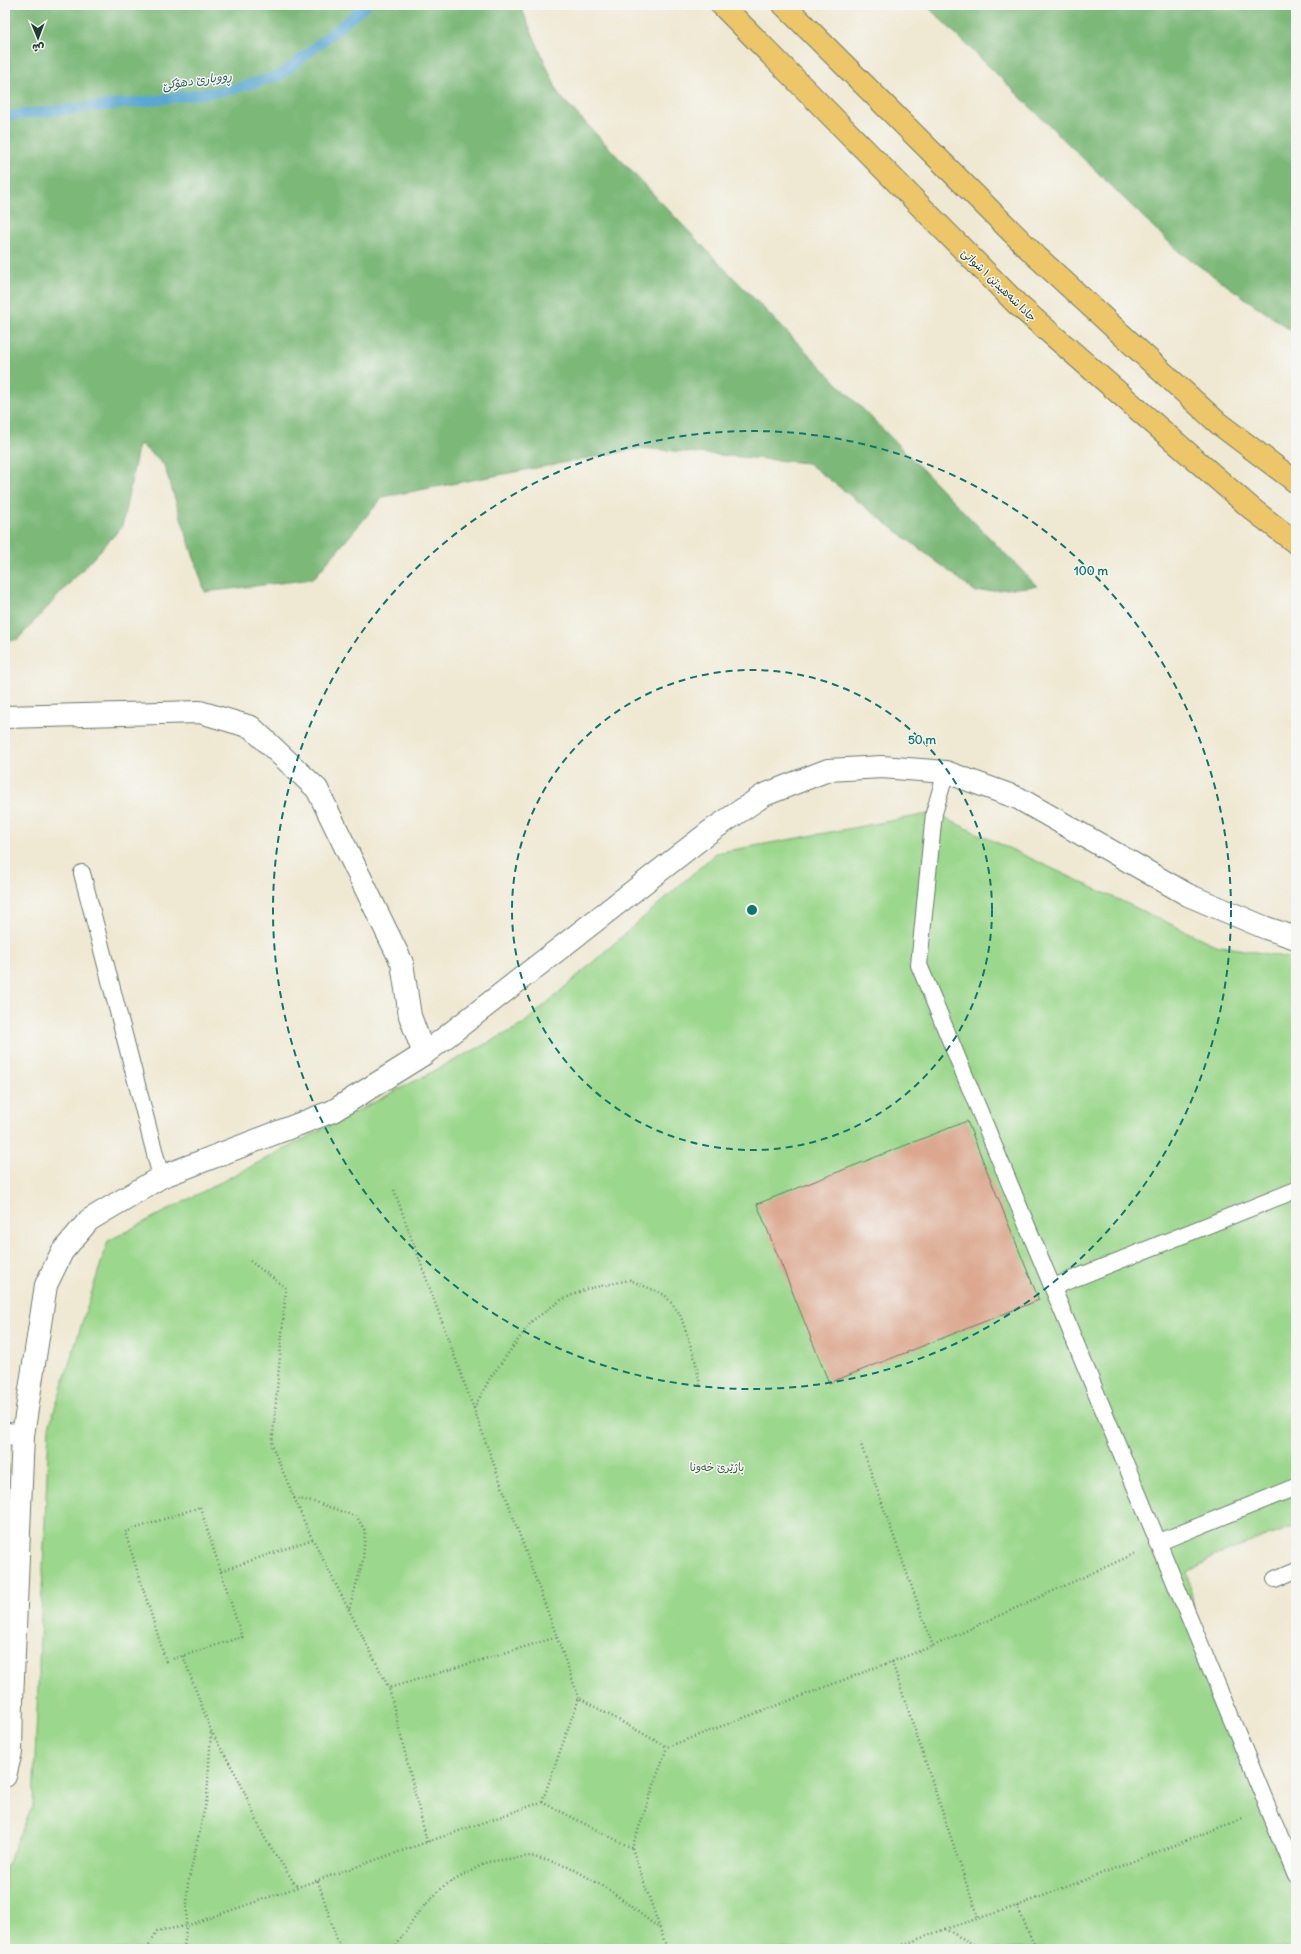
<svg xmlns="http://www.w3.org/2000/svg" width="1301" height="1954" font-family="Delius,'Playpen Sans Arabic',sans-serif">
<rect width="100%" height="100%" fill="#f6f6f2"/>
<filter id="ink" filterUnits="userSpaceOnUse"><feTurbulence type="fractalNoise" baseFrequency=".025" numOctaves="2"/><feDisplacementMap in="SourceGraphic" scale="8" xChannelSelector="R" yChannelSelector="G"/><feConvolveMatrix kernelMatrix="1 2 1 2 8 2 1 2 1" color-interpolation-filters="sRGB"/></filter>
<filter id="wash" filterUnits="userSpaceOnUse"><feTurbulence type="fractalNoise" baseFrequency=".012" numOctaves="4" result="noise"/><feDisplacementMap in="SourceGraphic" scale="16" xChannelSelector="R" yChannelSelector="G"/><feGaussianBlur stdDeviation="0.9" result="paint"/><feColorMatrix in="noise" values="0 0 0 0 0 0 0 0 0 0 0 0 0 0 0 0 0 1.4 0 .05"/><feComposite in="paint" operator="in"/></filter>
<g filter="url(#wash)">
<rect width="100%" height="100%" fill="#efe8d2"/>
<polygon fill="#9bd78c" stroke="#5d8a60" points="934,813 1215,945 1296,959 1296,1526 1223,1552 1188,1572 1197,1629 1296,1901 1296,1949 5,1949 5,1869 33,1805 49,1427 108,1241 522,1025 716,853"/>
<g fill="#7cb878" stroke="#4e7a56">
<polygon points="5,5 522,5 521,7 559,95 715,259 1037,586 976,592 808,463 641,448 383,497 313,579 205,592 164,465 139,443 122,527 18,639 5,642"/>
<polygon points="926,5 1296,5 1296,334 1178,251"/>
</g>
<g fill="none" stroke-linecap="round" stroke-linejoin="round">
<polyline stroke="#5aa7d3" stroke-width="10" points="5,116 158,100 230,90 281,75 367,5"/>
</g>
<g id="blocks">
<polygon fill="#dba78f" points="967,1121 1039,1300 829,1383 757,1204"/>
</g>
</g>
<g filter="url(#ink)">
<use href="#blocks" fill-opacity="0" stroke="#68796b" stroke-width="1"/>
<g fill="none" stroke-linecap="round" stroke-linejoin="round">
<g stroke="#68796b" stroke-width="18">
<g id="service">
<polyline points="946,772 934,813 919,965 1296,1875"/>
<polyline points="82,873 161,1177"/>
<polyline points="1053,1287 1296,1190"/>
<polyline points="1157,1543 1296,1487"/>
<polyline points="1275,1579 1296,1570"/>
</g>
</g>
<g stroke="#68796b" stroke-width="24">
<g id="minor">
<polyline points="5,717 200,712 251,727 317,789 402,963 410,1016 424,1054"/>
<polyline points="5,1434 23,1435"/>
<polyline points="5,1776 11,1752 12,1701 23,1435 46,1285 62,1252 89,1220 161,1177 333,1111 424,1054 712,830 764,795 828,770 882,767 946,772 1018,798 1188,895 1266,928 1296,938"/>
</g>
</g>
<g stroke="#68796b" stroke-width="24">
<g id="primary">
<polyline points="722,5 1017,304 1252,509 1296,543"/>
<polyline points="784,5 1036,256 1218,423 1296,482"/>
</g>
</g>
<g stroke="#68796b" stroke-width="2.5" stroke-dasharray="1 3" stroke-linecap="butt">
<polyline points="394,1190 579,1698"/>
<polyline points="250,1261 286,1288 272,1446 308,1530 389,1688"/>
<polyline points="474,1408 490,1378 532,1321 561,1300 586,1289 630,1280 665,1295 680,1314 695,1359 700,1385"/>
<polyline points="860,1442 933,1646"/>
<polyline points="294,1498 318,1503 357,1517 365,1531 363,1560 349,1610"/>
<polygon points="200,1507 242,1637 166,1661 125,1532"/>
<polyline points="221,1571 313,1539"/>
<polyline points="183,1656 211,1731 239,1780 264,1837 297,1887"/>
<polyline points="892,1662 978,1918"/>
<polyline points="542,1802 632,1848 667,1747"/>
<polyline points="427,1842 389,1688 557,1637"/>
<polyline points="632,1848 667,1949"/>
<polyline points="318,1881 340,1949"/>
<polyline points="1017,1906 1036,1949"/>
<polyline points="945,1929 1017,1906 1245,1818"/>
<polyline points="147,1949 157,1931 186,1926 188,1883 207,1798 211,1731"/>
<polyline points="184,1949 186,1926 542,1802 579,1698 667,1747 933,1646 1136,1553"/>
<polyline points="394,1949 420,1910 444,1886 487,1862 530,1856 568,1866 611,1891 660,1929"/>
<polyline points="892,1949 945,1929 982,1949"/>
</g>
<use href="#service" stroke="#fff" stroke-width="16"/>
<use href="#minor" stroke="#fff" stroke-width="22"/>
<use href="#primary" stroke="#ecc669" stroke-width="22"/>
</g>
</g>
<g fill="none" stroke="#0f766e" stroke-width="2" stroke-dasharray="7 5">
<circle cx="752" cy="910" r="240"/>
<circle cx="752" cy="910" r="479"/>
</g>
<g text-anchor="middle" dominant-baseline="central" stroke-width="3" stroke-linejoin="round" paint-order="stroke">
<g font-size="11" fill="#1f3d34" stroke="#f6f6f2">
<text transform="translate(999 285) rotate(44)">جادا شەهیدێن ١ شواتێ</text>
</g>
<g font-size="11" fill="#385c46" stroke="#f6f6f2">
<text x="717" y="1467">باژێرێ خه‌ونا</text>
</g>
<g font-size="12" font-style="italic" fill="#315d64" stroke="#f6f6f2">
<text transform="translate(197 80) rotate(-8)">ڕووبارێ دهۆكێ</text>
</g>
</g>
<circle cx="752" cy="910" r="6" fill="#0f766e" stroke="#f6f6f2" stroke-width="2"/>
<g font-size="12" text-anchor="middle" font-weight="bold" fill="#0f766e" stroke="#f6f6f2" stroke-width="3" stroke-linejoin="round" paint-order="stroke">
<text x="1091" y="575">100 m</text>
<text x="922" y="744">50 m</text>
</g>
<rect width="1301" height="1954" fill="none" stroke="#f6f6f2" stroke-width="20"/>
<g transform="translate(38 38) rotate(179)" stroke="#f6f6f2" stroke-width="3" paint-order="stroke">
<path d="M0-3L7 15L0 10L-7 15Z" fill="#1f3d34"/>
<text y="-6" font-size="11" font-weight="bold" text-anchor="middle" fill="#1f3d34">ش</text>
</g>
</svg>
